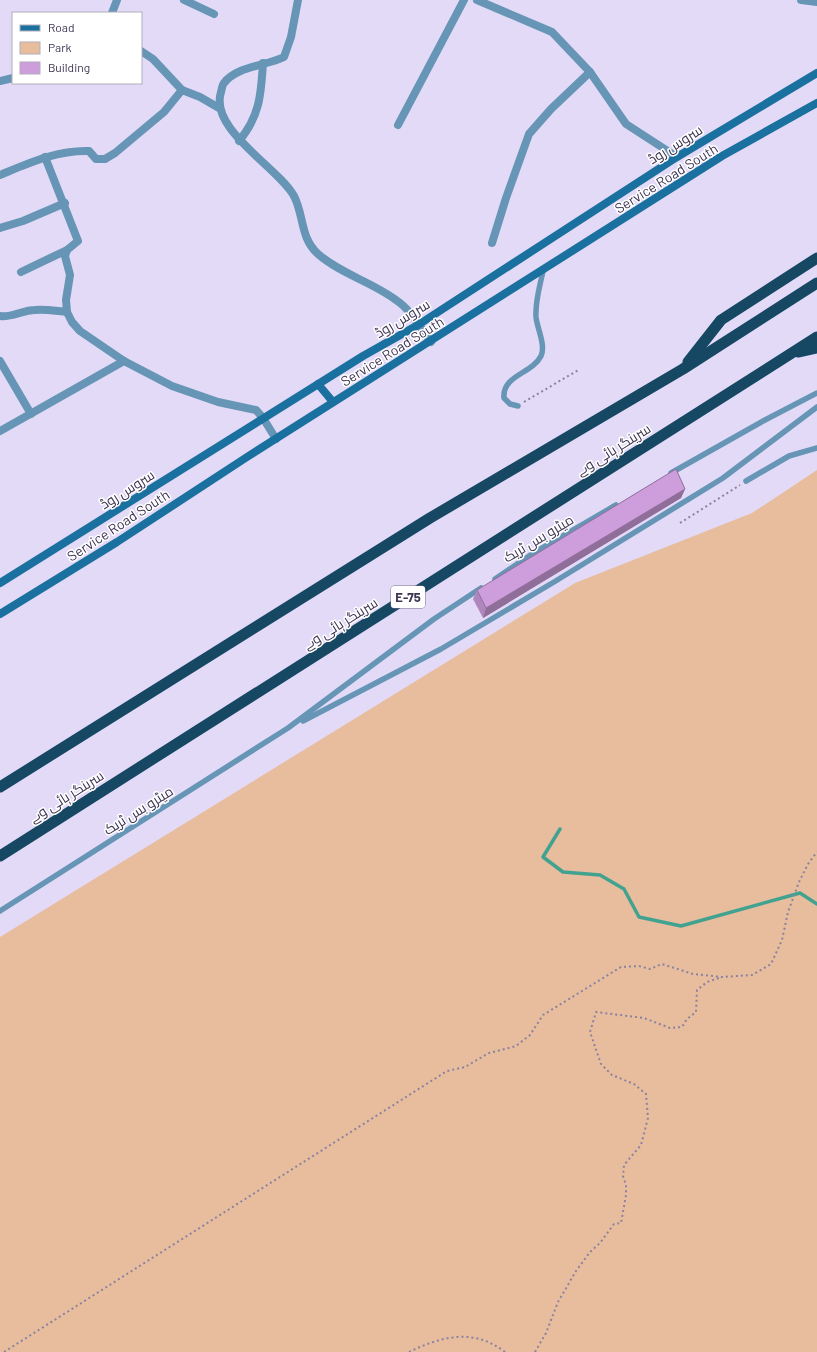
<svg xmlns="http://www.w3.org/2000/svg" width="817" height="1352" font-family="Barlow,Cairo,sans-serif">
<rect width="100%" height="100%" fill="#e3daf8"/>
<polygon fill="#e7bd9e" points="817,470 817,1352 0,1352 0,937 575,583 752,513"/>
<g fill="none" stroke-linecap="round" stroke-linejoin="round">
<polyline stroke="#42a290" stroke-width="3.5" points="560,829 543,857 563,872 600,875 624,889 639,917 681,926 800,893 817,904"/>
<g stroke="#8b829f" stroke-width="2" stroke-dasharray="2 3" stroke-linecap="butt">
<polyline points="524,402 580,369"/>
<polyline points="680,523 740,485"/>
<polyline points="4,1352 447,1071 465,1067 489,1053 516,1046 530,1035 543,1015 621,967 639,966 650,969 662,964 693,974 722,977 752,975 771,964 782,940 788,912 799,882 808,864 817,852"/>
<path d="M409,1352c33,-16 65,-24 96,0"/>
<polyline points="535,1352 546,1333 558,1302 576,1271 590,1252 600,1243 614,1224 621,1223 626,1195 626,1185 623,1176 624,1165 641,1145 648,1118 646,1094 634,1084 612,1075 601,1064 590,1032 596,1012 644,1018 670,1028 682,1027 687,1019 696,1012 697,990 707,982 722,977"/>
</g>
<g stroke="#6695b5" stroke-width="5.5">
<path d="M518,406l-8,-2 -6,-6c-2,-23 28,-24 37,-42 5,-11 -4,-28 -5,-39 -1,-16 4,-31 7,-46"/>
<polyline points="671,473 765,420 817,393"/>
<polyline points="746,481 789,456 817,448"/>
<polyline points="495,579 532,554 616,505"/>
<polyline points="303,721 441,649 554,582 723,478 817,407"/>
<polyline points="0,911 288,728 434,619 481,588"/>
</g>
<g stroke="#6695b5" stroke-width="8">
<polyline points="184,0 214,14"/>
<path d="M298,0l-7,37 -7,20c-18,9 -47,9 -60,26 -2,2 -2,6 -3,9 -12,38 57,75 73,104 10,19 6,42 24,58 23,20 54,28 78,46 15,10 24,27 35,42"/>
<polyline points="477,0 552,32 590,72 626,124 677,157"/>
<polyline points="801,0 817,2"/>
<polyline points="112,13 117,0"/>
<polyline points="141,51 153,59 182,90"/>
<polyline points="0,81 13,78"/>
<polyline points="398,125 464,0"/>
<path d="M239,141c21,-25 22,-47 24,-78"/>
<polyline points="45,157 78,241 67,250 65,256 70,275 66,300 67,312 72,322 80,331 124,361 172,386 218,402 256,410 263,418 276,439"/>
<path d="M0,175c29,-12 57,-25 89,-24l7,8h9l10,-6 49,-41 18,-22 18,7 19,11"/>
<polyline points="0,228 23,221 65,203"/>
<polyline points="492,243 506,198 529,134 551,109 590,72"/>
<polyline points="21,272 67,250"/>
<path d="M0,316c11,2 23,-6 35,-6 10,-1 21,1 32,2"/>
<polyline points="0,361 31,414"/>
<polyline points="0,431 124,361"/>
</g>
<g stroke="#1a709e" stroke-width="8">
<polyline points="318,384 333,402"/>
<polyline points="0,583 363,356 418,325 677,157 817,73"/>
<polyline points="0,614 117,542 247,457 722,156 817,103"/>
</g>
<g stroke="#164763" stroke-width="11">
<polyline points="798,352 817,348"/>
<polyline points="688,362 721,320 817,258"/>
<polyline points="0,787 430,518 683,369 817,283"/>
<polyline points="0,856 817,337"/>
</g>
</g>
<polygon fill="#b087bd" points="685,489 681,498 483,618 473,599 477,590"/>
<polygon fill="#906e9a" points="685,489 681,498 483,618 486,608"/>
<polygon fill="#cd9ddc" stroke="#906e9a" points="676,469 685,489 486,608 477,590"/>
<g text-anchor="middle" dominant-baseline="central" stroke-width="3" stroke-linejoin="round" paint-order="stroke">
<rect fill="#fff" stroke="#777185" stroke-width="1" x="391" y="586" width="34" height="22" rx="3"/>
<g font-size="13" font-weight="bold" fill="#3d3451">
<text x="408" y="597">E-75</text>
</g>
<g font-size="14" fill="#3d3451" stroke="#fff">
<text transform="translate(675 144) rotate(-32)">سروس روڈ</text>
<text transform="translate(666 178) rotate(-32)">Service Road South</text>
<text transform="translate(402 318) rotate(-31)">سروس روڈ</text>
<text transform="translate(392 351) rotate(-32)">Service Road South</text>
<text transform="translate(613 449) rotate(-32)">سرینگر ہائی وے</text>
<text transform="translate(127 489) rotate(-32)">سروس روڈ</text>
<text transform="translate(118 525) rotate(-33)">Service Road South</text>
<text transform="translate(538 538) rotate(-31)">میٹرو بس ٹریک</text>
<text transform="translate(340 623) rotate(-32)">سرینگر ہائی وے</text>
<text transform="translate(66 796) rotate(-32)">سرینگر ہائی وے</text>
<text transform="translate(138 810) rotate(-32)">میٹرو بس ٹریک</text>
</g>
</g>
<rect x="12" y="12" width="130" height="72" fill="#ffffff" stroke="#b1aeb9"/>
<rect x="20" y="25" width="20" height="6" fill="#1a709e" stroke="#b1aeb9"/>
<text x="48" y="32" font-size="12" fill="#3d3451">Road</text>
<rect x="20" y="42" width="20" height="12" fill="#e7bd9e" stroke="#b1aeb9"/>
<text x="48" y="52" font-size="12" fill="#3d3451">Park</text>
<rect x="20" y="62" width="20" height="12" fill="#cd9ddc" stroke="#b1aeb9"/>
<text x="48" y="72" font-size="12" fill="#3d3451">Building</text>
</svg>
